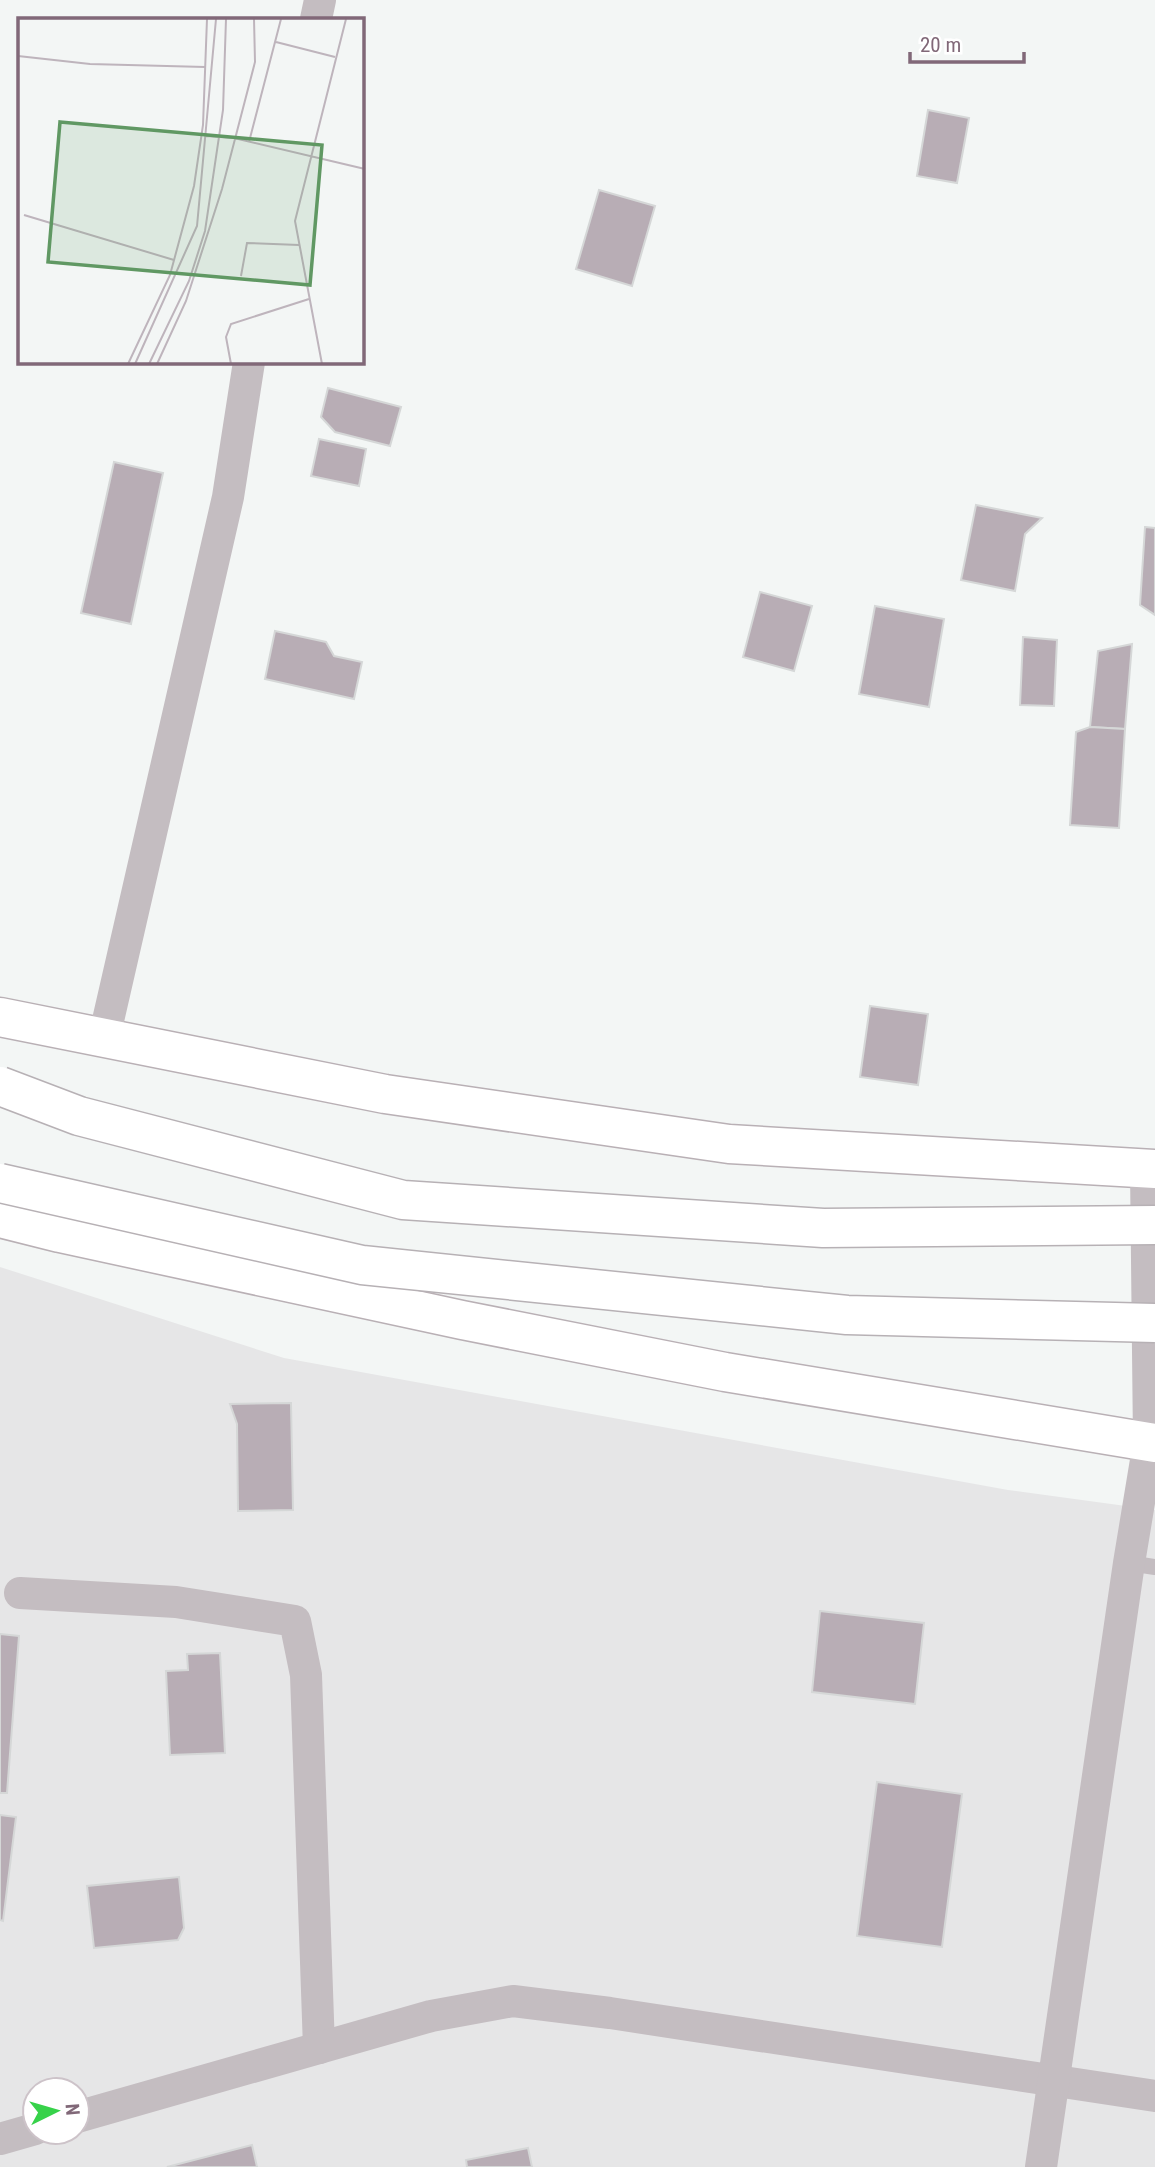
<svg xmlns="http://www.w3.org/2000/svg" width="1155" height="2167" font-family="'Roboto Condensed',sans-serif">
<rect width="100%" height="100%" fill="#f3f6f5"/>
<path fill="#e6e6e7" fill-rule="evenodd" d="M0,1267l284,91 724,132 147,20v657h-1155zM35,2090h42v42h-42z"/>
<g fill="#b8adb5" stroke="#d5d7d7" stroke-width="2">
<polygon points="928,110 969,118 957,183 917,176"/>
<polygon points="599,190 655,206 632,286 576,269"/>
<polygon points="328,388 401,407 390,446 335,432 321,417"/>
<polygon points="319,439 366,449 359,486 311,476"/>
<polygon points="114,462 163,473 131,624 81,613"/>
<polygon points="976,505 1042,518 1025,534 1015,591 961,580"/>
<polygon points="1145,527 1155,528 1155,615 1140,605"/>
<polygon points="760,592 812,606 794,671 743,657"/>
<polygon points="875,606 944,619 929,707 859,694"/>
<polygon points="275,631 326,642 334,656 362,662 354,699 265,679"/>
<polygon points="1023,637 1057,640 1054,706 1020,705"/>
<polygon points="1132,644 1125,729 1090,727 1098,651"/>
<polygon points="1090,727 1125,729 1119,828 1070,825 1076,732"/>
<polygon points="870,1006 928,1014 918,1085 860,1077"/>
<polygon points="291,1403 293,1510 238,1511 237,1424 230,1404"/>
<polygon points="820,1611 924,1623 915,1704 812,1692"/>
<polygon points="0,1634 19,1636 7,1793 0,1793"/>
<polygon points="220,1653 225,1753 170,1755 166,1671 188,1670 187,1654"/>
<polygon points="877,1782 962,1794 942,1947 857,1936"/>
<polygon points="0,1815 16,1817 3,1921 0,1920"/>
<polygon points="179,1877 184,1928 178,1940 94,1948 87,1886"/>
<polygon points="252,2145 257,2167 167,2167"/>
<polygon points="528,2148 532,2167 467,2167 466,2160"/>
</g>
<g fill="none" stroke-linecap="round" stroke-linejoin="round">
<g stroke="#b9b0b5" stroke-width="41">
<g id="secondary">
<polyline points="0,1017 385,1094 729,1144 1155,1169"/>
<polyline points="0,1218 60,1233 462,1320 725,1372 1155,1443"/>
</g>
</g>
<polyline stroke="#c4bdc1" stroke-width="16" points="1129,1563 1155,1567"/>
<g stroke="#c4bdc1" stroke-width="32">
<polyline points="316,19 320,0"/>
<polyline points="104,1038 228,497 249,362"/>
<polyline points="20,1593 176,1602 295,1621 306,1675 319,2048"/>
<polyline points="77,2117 431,2016 513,2001 610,2013 1155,2096"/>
<polyline points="0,2139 35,2129"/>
<polyline points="1041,2167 1129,1563 1149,1442 1146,1169"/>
</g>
<use href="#secondary" stroke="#fff" stroke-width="38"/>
<g stroke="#b7b1b5" stroke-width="41" stroke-linecap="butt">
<g id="highway-bridge">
<polyline points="0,1086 79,1116 403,1200 823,1228 1155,1225"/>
<polyline points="0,1183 362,1265 847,1315 1155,1323"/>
</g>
</g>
<use href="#highway-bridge" stroke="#fff" stroke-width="38"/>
</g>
<g transform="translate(18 18)">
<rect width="346" height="346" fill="#f3f6f5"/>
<path fill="none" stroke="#beb4bc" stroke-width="2" d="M258,24l59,15M0,38l72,8 115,3M188,118l28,2 131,31M231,124l32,-123M6,197l150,45M223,258l6,-33 52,2M110,346l42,-89 24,-89 9,-61 4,-106M117,346l62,-138 19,-207M131,346l40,-83 16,-50 18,-121 3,-91M139,346l29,-63 36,-112 33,-127 -1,-43M213,346l-5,-27 5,-13 78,-25M304,346l-27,-143 51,-202"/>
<path fill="#609863" fill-opacity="0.15" stroke="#609863" stroke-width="3.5" d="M42,104l262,23 -12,140 -262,-23z"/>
<rect width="346" height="346" fill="none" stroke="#816878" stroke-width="3.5"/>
</g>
<g transform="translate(56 2111) rotate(85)"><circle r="33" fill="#ffffff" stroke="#cdc3c9" stroke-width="2"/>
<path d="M0-5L12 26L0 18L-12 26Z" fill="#37d24a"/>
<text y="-10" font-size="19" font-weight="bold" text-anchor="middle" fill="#816878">N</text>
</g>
<path d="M910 52v10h114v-10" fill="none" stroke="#816878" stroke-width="3.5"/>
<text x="920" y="52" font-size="21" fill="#816878" stroke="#ffffff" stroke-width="5" paint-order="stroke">20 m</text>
</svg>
